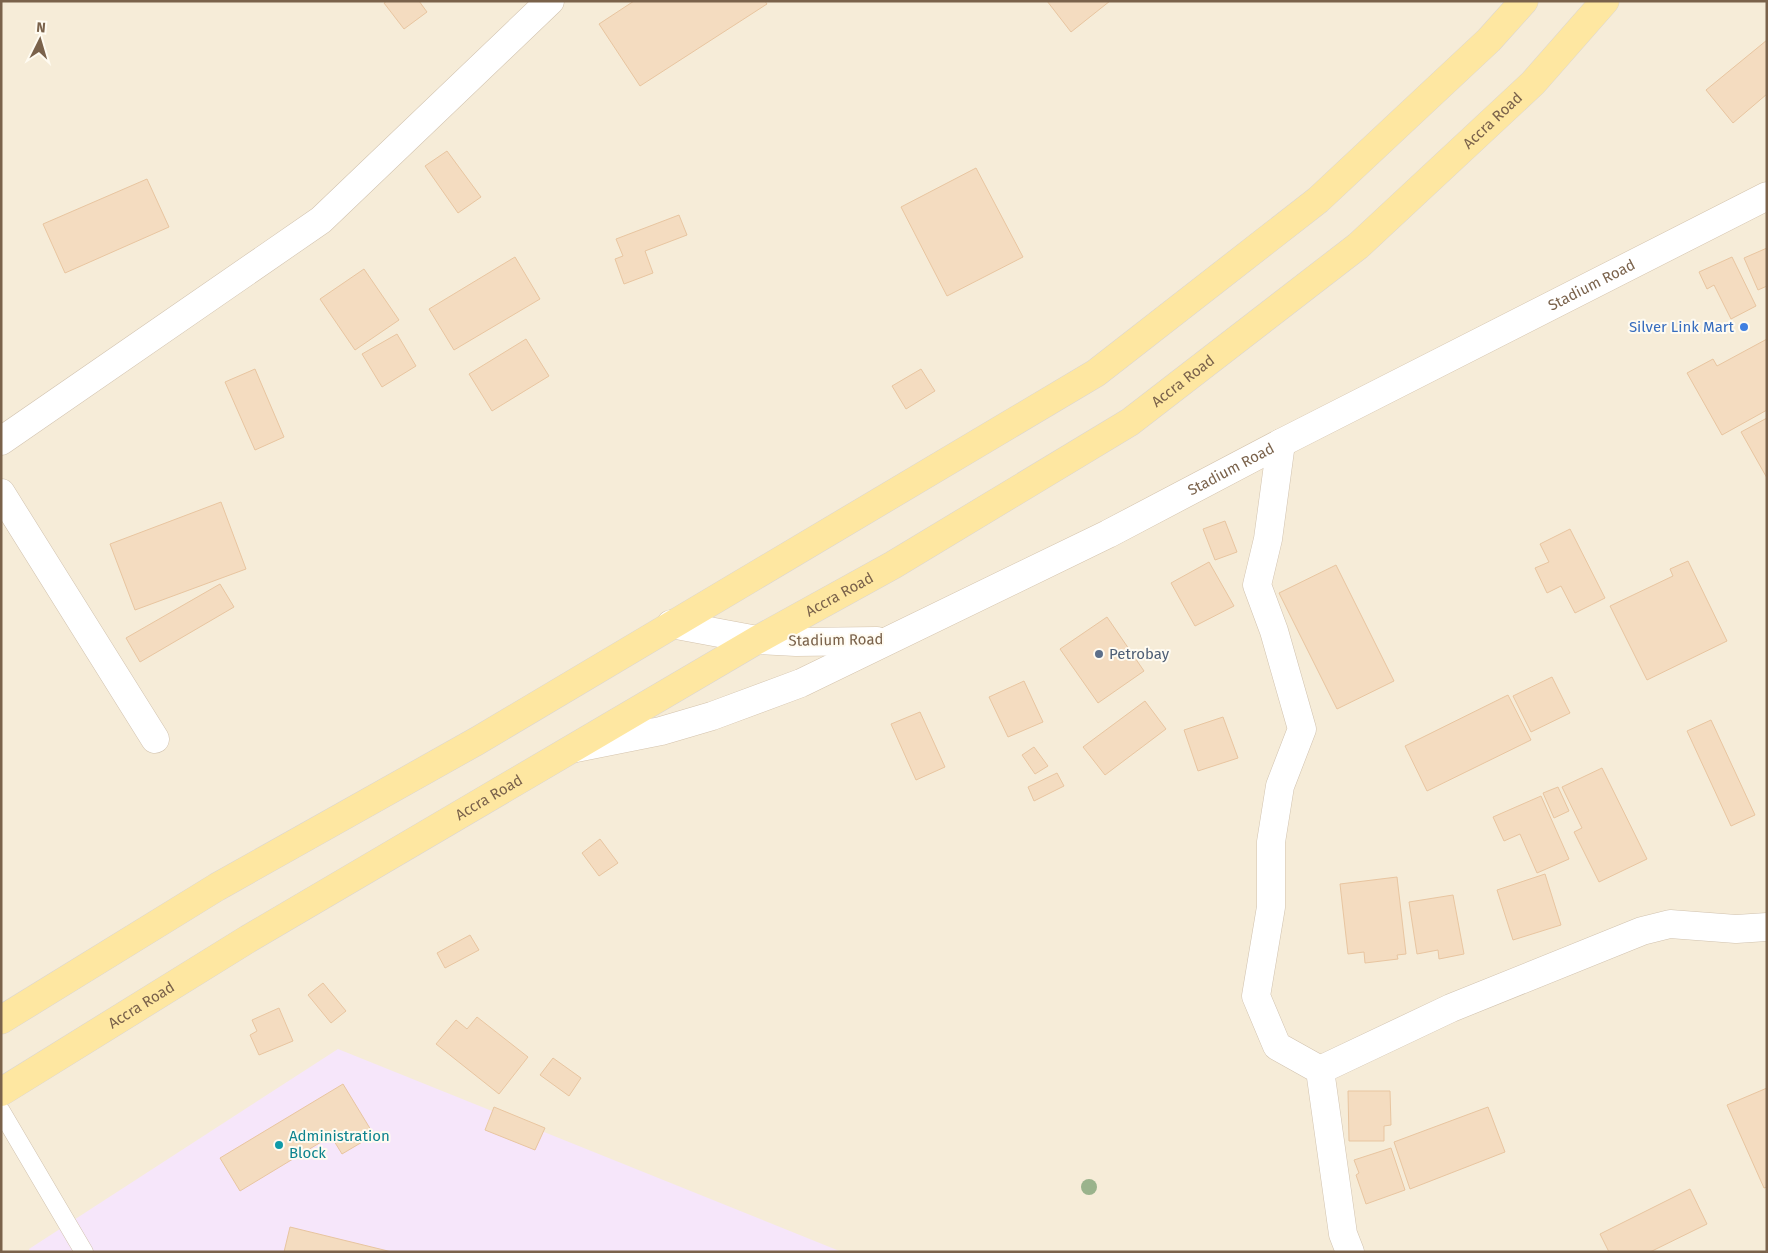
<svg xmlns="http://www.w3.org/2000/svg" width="1768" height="1253" font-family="'Fira Sans',sans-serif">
<rect width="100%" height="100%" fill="#fdf8ea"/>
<rect fill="#f6ecd8" x="1" y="1" width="1766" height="1251"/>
<polygon fill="#f6e6fa" points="338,1049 842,1252 30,1252 29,1249"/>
<g fill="#f4dcc0" stroke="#e8c5a0">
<polygon points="387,1 419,1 427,12 404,29 384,3"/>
<polygon points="634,1 765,1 767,4 640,86 599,24"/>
<polygon points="1047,1 1110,1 1071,32"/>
<polygon points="1767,40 1767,94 1733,123 1706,90"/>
<polygon points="447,151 481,197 458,213 425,166"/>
<polygon points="976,168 1023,257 947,296 901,207"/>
<polygon points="147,179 169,227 65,273 43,224"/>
<polygon points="679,215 687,235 645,251 653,273 624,284 615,259 623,256 616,239"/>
<polygon points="1767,248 1767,286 1758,290 1744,258"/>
<polygon points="515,257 540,299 454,350 429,309"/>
<polygon points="1732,257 1756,306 1731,319 1714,285 1707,289 1699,272"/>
<polygon points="364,269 399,320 355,350 320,299"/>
<polygon points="397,334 416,366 382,387 362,354"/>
<polygon points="526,339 549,376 492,411 469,374"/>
<polygon points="1767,339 1767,410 1722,435 1687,373 1713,359 1717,366"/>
<polygon points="255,369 284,437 255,450 225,382"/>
<polygon points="921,369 935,391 906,409 892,386"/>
<polygon points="1767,418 1767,478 1741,432"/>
<polygon points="221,502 246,569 135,610 110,544"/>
<polygon points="1225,521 1237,552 1215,560 1203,529"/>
<polygon points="1570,529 1605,598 1575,613 1561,586 1547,593 1535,568 1549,562 1540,544"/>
<polygon points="1688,561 1727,641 1647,680 1610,606 1673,576 1670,569"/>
<polygon points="1209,562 1234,606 1195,626 1171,583"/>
<polygon points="1336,565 1394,681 1337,709 1279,593"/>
<polygon points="220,584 234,607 140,662 126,638"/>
<polygon points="1107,617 1144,671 1098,703 1060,649"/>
<polygon points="1552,677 1570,713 1531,732 1513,696"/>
<polygon points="1024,681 1043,722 1008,737 989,697"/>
<polygon points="1508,695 1531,740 1427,791 1405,746"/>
<polygon points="1145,701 1166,729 1105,775 1083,747"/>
<polygon points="920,712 945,767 916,780 891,724"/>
<polygon points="1223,717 1238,758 1198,771 1184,730"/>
<polygon points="1711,720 1755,815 1731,826 1687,731"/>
<polygon points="1034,747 1048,766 1035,774 1022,755"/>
<polygon points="1602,768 1647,859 1599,882 1574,832 1582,828 1562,787"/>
<polygon points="1057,773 1064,786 1034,801 1028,787"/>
<polygon points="1558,787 1569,811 1554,818 1543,793"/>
<polygon points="1541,796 1569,859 1537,873 1520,834 1504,841 1493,817"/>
<polygon points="600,839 618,863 599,876 582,853"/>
<polygon points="1545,874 1561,925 1513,940 1497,890"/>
<polygon points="1397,877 1406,954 1397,955 1398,959 1365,963 1364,952 1348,954 1340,884"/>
<polygon points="1453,895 1464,954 1439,959 1438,950 1417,954 1409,902"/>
<polygon points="470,935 479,950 445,968 437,953"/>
<polygon points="323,983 346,1011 331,1023 308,995"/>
<polygon points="279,1008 293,1041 259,1055 250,1035 257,1031 252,1020"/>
<polygon points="477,1017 528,1057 499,1094 436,1044 456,1020 467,1029"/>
<polygon points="553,1058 581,1078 569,1096 540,1075"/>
<polygon points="343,1084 374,1135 342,1154 331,1136 240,1191 220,1158"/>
<polygon points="1767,1088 1767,1187 1764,1188 1727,1105"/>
<polygon points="1348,1091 1390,1091 1391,1125 1384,1126 1384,1141 1349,1141"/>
<polygon points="494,1107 545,1128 535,1150 485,1130"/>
<polygon points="1488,1107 1505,1152 1410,1189 1394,1142"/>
<polygon points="1391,1148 1405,1190 1366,1204 1356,1175 1359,1173 1354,1160"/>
<polygon points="1690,1189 1707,1224 1650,1252 1609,1252 1600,1234"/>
<polygon points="290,1227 392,1252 284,1252"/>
</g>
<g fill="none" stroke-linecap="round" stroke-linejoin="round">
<g stroke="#d1c2ae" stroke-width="19">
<polyline id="service" points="1,1111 84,1252"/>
</g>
<g stroke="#d1c2ae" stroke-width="29">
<g id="minor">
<polyline points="1,441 321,220 550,1"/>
<polyline points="1281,443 1268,539 1257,585 1274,631 1302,729 1280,786 1271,842 1271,907 1256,996 1277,1046 1320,1070"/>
<polyline points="1,493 155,739"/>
<polyline points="1320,1070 1451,1008 1642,931 1670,924 1736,929 1767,927"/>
<polyline points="1320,1070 1343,1234 1350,1252"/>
</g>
</g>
<g stroke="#d4c3ac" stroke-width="29">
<g id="secondary">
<polyline points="671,624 757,640 796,642 877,641"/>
<path id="s1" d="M576,748l85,-17 51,-15 89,-33 307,-149 173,-91 486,-247"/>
</g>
</g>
<g stroke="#dcd6d0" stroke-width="29">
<g id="primary">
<polyline points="1,1020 217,887 477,741 1096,373 1318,200 1489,40 1524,1"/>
<path id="s2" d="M1,1092l247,-153 509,-299 136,-75 237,-143 228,-176 175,-163 72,-82"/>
</g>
</g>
<use href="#service" stroke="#fff" stroke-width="18"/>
<use href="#minor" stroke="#fff" stroke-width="28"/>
<use href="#secondary" stroke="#fff" stroke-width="28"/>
<use href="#primary" stroke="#fee7a1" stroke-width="28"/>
</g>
<circle fill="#9ab38c" cx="1089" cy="1187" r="8"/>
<circle fill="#3f7fe0" stroke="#fffbf1" stroke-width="2" cx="1744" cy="327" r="5"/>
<circle fill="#5c6f8a" stroke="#fffbf1" stroke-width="2" cx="1099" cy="654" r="5"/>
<circle fill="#0f9aa8" stroke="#fffbf1" stroke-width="2" cx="279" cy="1145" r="5"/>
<g text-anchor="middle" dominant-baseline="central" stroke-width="4" stroke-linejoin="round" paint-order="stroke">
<g font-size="15" fill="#7a624b" stroke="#fffbf1">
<text stroke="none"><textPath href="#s2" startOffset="1785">Accra Road</textPath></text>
<text stroke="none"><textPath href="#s1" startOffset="1120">Stadium Road</textPath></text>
<text stroke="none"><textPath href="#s2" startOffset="1380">Accra Road</textPath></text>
<text stroke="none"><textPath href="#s1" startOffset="715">Stadium Road</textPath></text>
<text stroke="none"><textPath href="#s2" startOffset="975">Accra Road</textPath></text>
<text transform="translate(836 640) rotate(-1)">Stadium Road</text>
<text stroke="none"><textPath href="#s2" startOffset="570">Accra Road</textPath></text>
<text stroke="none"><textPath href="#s2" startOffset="165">Accra Road</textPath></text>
</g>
<g font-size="15" fill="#366cbe" stroke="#fffbf1" text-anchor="end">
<text x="1734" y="327">Silver Link Mart</text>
</g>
<g font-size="15" fill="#4e5e75" stroke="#fffbf1" text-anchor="start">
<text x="1109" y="654">Petrobay</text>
</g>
<g font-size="15" fill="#0d838f" stroke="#fffbf1" text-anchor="start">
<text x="289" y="1136">Administration<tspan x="289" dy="17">Block</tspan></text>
</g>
</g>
<rect width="1768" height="1253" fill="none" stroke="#7a624b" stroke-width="5"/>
<g transform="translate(40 40) rotate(5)" stroke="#fffbf1" stroke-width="4" paint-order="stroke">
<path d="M0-4L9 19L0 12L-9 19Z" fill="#7a624b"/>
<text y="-8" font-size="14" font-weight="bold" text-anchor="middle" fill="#7a624b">N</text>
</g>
</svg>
